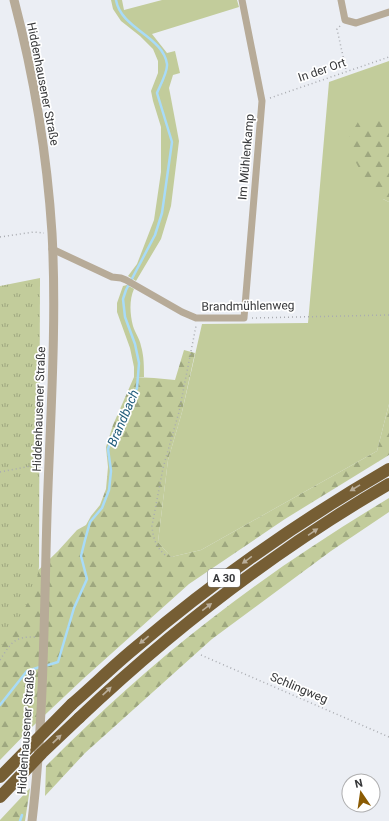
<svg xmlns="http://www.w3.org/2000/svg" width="389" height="821" font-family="Roboto,sans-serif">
<defs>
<pattern id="forest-firs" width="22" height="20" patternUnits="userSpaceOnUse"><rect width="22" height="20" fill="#c2cc9b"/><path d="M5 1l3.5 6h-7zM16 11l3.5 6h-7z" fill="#9ea77f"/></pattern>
<pattern id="park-tufts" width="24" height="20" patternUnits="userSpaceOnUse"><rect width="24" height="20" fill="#c2cc9b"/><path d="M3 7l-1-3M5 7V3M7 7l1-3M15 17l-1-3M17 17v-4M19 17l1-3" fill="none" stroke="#9ea77f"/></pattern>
</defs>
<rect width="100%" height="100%" fill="#ebeef4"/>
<g fill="#c2cc9b">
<polygon points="111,0 122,0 124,10 162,0 237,0 239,7 152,34 167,53 175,51 180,73 173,75 169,88 170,93 179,141 171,206 161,239 136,281 128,276 137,264 154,220 161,172 161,127 153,101 151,91 158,73 158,61 153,49 140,36 121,21 113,9"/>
<polygon points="389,61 389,119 378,119 383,199 389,202 389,404 377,451 201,550 171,557 158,542 168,460 182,412 202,324 308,323 329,82"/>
<path d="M127,285l7,4c-5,11 -4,25 -1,37 2,7 7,13 8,20 3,10 3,21 3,31h-10v-10l-4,-19 -13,-36v-9l6,-17z"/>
</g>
<g fill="url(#forest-firs)">
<polygon points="378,119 389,119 389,202 383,199 369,187 352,155 349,137 358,122"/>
<polygon points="184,350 195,353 182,412 168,460 158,542 171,557 201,550 377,451 389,404 389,455 285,519 189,584 83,679 32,727 0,760 0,610 27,581 58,551 77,530 86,525 91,516 100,505 106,489 108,467 106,447 113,425 134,377 154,378 175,380"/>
<path d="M389,498v14l-58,39 -119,88 -127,114 -40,43 1,-30c52,-52 106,-102 165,-147 56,-44 117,-84 178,-121z"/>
<polygon points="30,788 25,821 0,821 0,820"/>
</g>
<polygon fill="url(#park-tufts)" points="40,278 39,567 35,591 0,649 0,286"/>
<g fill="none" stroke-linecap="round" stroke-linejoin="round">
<g stroke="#a8dbf8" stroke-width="2.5">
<path d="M45,666l13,-4 16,-54 13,-29 -6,-23 4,-16 5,-18 12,-14 7,-18 2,-19 -3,-22 6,-16 12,-20 11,-25 2,-25 -4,-19 -10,-27 -2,-18 3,-9 29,-55 7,-22 10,-71 -15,-49c3,-7 11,-22 10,-29 -4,-28 -46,-35 -51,-64"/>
<polyline points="0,705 27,671 40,667"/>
<polyline points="20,821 22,815"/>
</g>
<g stroke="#a9abb0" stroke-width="1.5" stroke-dasharray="1 3" stroke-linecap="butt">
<polyline points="340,26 337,29 346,70"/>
<polyline points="270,98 389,57"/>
<polyline points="0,237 34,232 44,233"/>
<polyline points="252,318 389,315"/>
<polyline points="0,472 41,464"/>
<path d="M165,555c-9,-8 -12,-17 -13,-29l11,-58 16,-56 17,-86"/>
<polyline points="201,655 389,737"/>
<path d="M0,660c11,-17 14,-24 36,-23"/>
</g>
<g stroke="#b7ab98" stroke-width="7">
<polyline points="341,0 345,20 356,23 389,12"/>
<polyline points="52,249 112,277 121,278 126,280 182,312 196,318 244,318 262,101 242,0"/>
</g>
<path stroke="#b7ab98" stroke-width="9" d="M14,0c20,76 33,154 38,233 5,93 -2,188 -5,282 -3,102 -3,205 -15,306"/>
<g stroke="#765e34" stroke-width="12">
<path d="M72,704c21,-18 41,-38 63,-56 79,-67 164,-127 254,-179"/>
<path d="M79,718c94,-89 198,-169 310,-234"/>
</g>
<g stroke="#765e34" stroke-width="12">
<polyline points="0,777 72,704"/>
<polyline points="0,797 42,753 79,718"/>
</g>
</g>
<defs><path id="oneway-solid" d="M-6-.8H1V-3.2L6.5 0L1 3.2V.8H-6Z"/></defs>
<g fill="#baae9a">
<use href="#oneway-solid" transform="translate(355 488) rotate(149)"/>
<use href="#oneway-solid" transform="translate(313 532) rotate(-34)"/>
<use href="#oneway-solid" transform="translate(247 560) rotate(144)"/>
<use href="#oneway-solid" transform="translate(207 607) rotate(-37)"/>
<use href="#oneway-solid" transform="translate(144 640) rotate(141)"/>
<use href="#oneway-solid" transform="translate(107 691) rotate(-43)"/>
<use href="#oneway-solid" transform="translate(57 739) rotate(-44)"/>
</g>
<g text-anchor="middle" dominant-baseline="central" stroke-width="3.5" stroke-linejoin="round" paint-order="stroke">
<rect fill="#fff" stroke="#737475" stroke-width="1" x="208" y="569" width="32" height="18" rx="3"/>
<g font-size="11" font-weight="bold" fill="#37383a">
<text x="224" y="578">A 30</text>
</g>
<g font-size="12" fill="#37383a" stroke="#fff">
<text transform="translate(322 70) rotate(-19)">In der Ort</text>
<text transform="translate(43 84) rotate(79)">Hiddenhausener Straße</text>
<text transform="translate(246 157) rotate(-85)">Im Mühlenkamp</text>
<text transform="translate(248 306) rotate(-1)">Brandmühlenweg</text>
<text transform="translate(39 409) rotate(-88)">Hiddenhausener Straße</text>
<text transform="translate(299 688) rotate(23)">Schlingweg</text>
<text transform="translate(26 732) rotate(-86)">Hiddenhausener Straße</text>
</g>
<g font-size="13" font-style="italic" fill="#225d7b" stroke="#fff">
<text transform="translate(123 418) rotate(-67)">Brandbach</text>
</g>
</g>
<g transform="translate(361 793) rotate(347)"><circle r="19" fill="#ffffff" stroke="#afafb0"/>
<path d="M0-3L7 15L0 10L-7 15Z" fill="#8b5b03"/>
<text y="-6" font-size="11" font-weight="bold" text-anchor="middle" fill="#37383a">N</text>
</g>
</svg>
